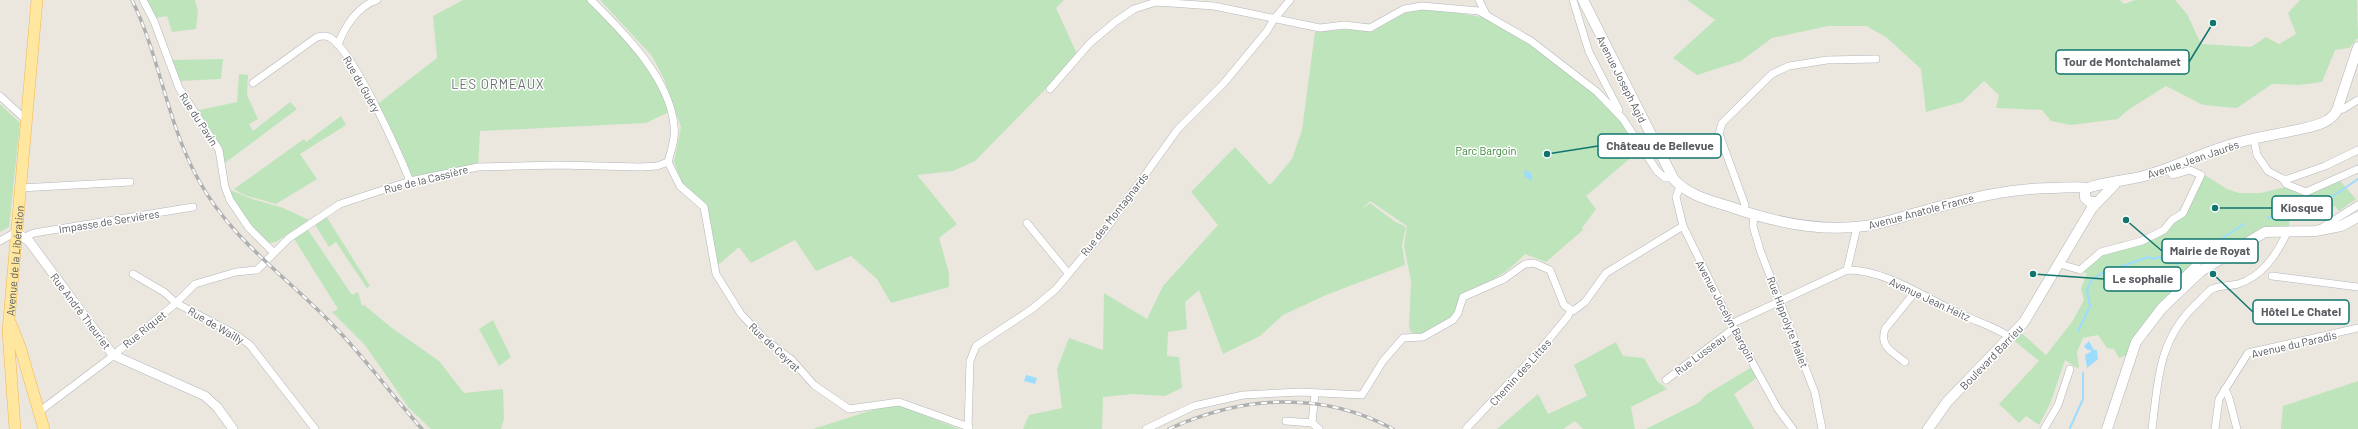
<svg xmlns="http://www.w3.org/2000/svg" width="2358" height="429" font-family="Barlow,sans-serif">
<rect width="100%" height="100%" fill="#ebe7df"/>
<g fill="#bee4bb">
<polygon points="145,0 195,0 198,11 196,29 172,32 167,16 155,18"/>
<polygon points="463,0 591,0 648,62 671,111 646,123 480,131 478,167 410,181 375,106 437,58 433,16"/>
<polygon points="600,0 1064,0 1056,8 1078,56 975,161 953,171 917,175 957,224 939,238 949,273 949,287 891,303 877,279 851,256 816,271 795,240 751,263 739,247 718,265 706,204 682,185 674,162 681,127 664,79 652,56"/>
<polygon points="1687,0 2120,0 2124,4 2135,0 2175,0 2187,14 2201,44 2251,47 2266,37 2279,44 2296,34 2288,13 2300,0 2357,0 2358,38 2349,48 2335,50 2322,82 2299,85 2272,84 2237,108 2203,105 2166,86 2128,110 2118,119 2071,125 2051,121 2042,110 1996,108 1999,95 1984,81 1962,102 1926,112 1921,69 1886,37 1866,26 1828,26 1772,38 1741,61 1697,75 1673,58 1715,20"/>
<path d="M1433,9l55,9 15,8 73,52 40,36 25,35 -55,47 10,13 -14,19 1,2 -37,32 -21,-8c-21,22 -34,27 -62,39l-3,4 -4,17 -37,21 -8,-3 -2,-5 2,-46 -7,-35 3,-20 -37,-25 -9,9 9,-7 24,18 12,6 -4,18 3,20 -79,30 -43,20 -23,21 -37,18 -24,-64 -14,12 2,27 -19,3 -1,24 12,1 3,31 -17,8 -32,-2 -30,3 -1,32h-79l6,-14 33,-7 -5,-39 12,-31 34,12 1,-57 43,26 16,-33 55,-61 -27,-33 44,-45 35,38 22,-26 42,31 -42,-31 10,-29 13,-98 37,-3 20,3 30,-18 14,-4z"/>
<polygon points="223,59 221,79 179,81 171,60"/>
<polygon points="239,74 248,75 247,95 258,119 249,124 253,131 290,102 297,109 225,163 220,145 195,111 237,102"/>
<polygon points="0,104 20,123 9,227 0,232"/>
<polygon points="341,116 346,125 300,154 317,179 276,204 244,195 234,189 304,139 306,142"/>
<polygon points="2203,174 2227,189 2239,193 2261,193 2286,187 2309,195 2340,181 2356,199 2339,211 2335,206 2324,211 2320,206 2290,217 2289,226 2273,226 2258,230 2202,264 2176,287 2127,355 2119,358 2114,349 2107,348 2098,335 2083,338 2077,352 2079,369 2065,360 2050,404 2039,425 2026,416 2019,423 1999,404 2039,361 2011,338 2018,330 2046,355 2072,322 2084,300 2081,289 2087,273 2058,267 2081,267 2102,249 2121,242 2141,239 2162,228 2167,219 2182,211"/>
<path d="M228,189l24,10 31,9 26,12 -33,22 -7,1c-19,-14 -31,-32 -41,-54z"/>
<polygon points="326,216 370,286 367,288 336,242 329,247 314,223"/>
<polygon points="306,227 352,295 358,292 362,306 364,305 392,328 439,361 464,393 503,389 504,419 501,429 431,429 409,408 365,345 332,312 338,309 293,237"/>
<polygon points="493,320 511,357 499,366 479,329"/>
<polygon points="1616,342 1623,356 1644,358 1657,381 1667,389 1631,407 1635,429 1583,429 1575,421 1563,429 1497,429 1538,394 1548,414 1587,396 1574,365"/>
<polygon points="1752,367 1758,377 1734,394 1754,429 1646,429 1698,403 1707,394"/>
<polygon points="2358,381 2358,429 2281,429 2283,406"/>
<polygon points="888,405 900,405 959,429 813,429"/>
</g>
<g fill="#9cdcff">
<polygon points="1524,170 1531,173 1532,181 1525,177"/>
<polygon points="2089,341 2094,350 2097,350 2098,359 2087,368 2085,355 2092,351 2086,349 2084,346"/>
<polygon points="1026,375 1037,378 1035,384 1024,381"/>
</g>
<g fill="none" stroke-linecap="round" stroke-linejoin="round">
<g stroke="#9cdcff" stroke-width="2">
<polyline points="2268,218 2316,205 2327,200 2358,179"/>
<polyline points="2202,252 2244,224"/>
<polyline points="2078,331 2090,306 2087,290 2091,281 2100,274 2148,257 2153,259 2158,257 2176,264 2183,262 2198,254"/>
<polyline points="2070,428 2083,399 2083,373"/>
</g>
<g stroke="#b2b6ba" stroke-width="8">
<g id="minor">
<polyline points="143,0 154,21 179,88 219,150 225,187 230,200 249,228 273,252"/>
<path d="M591,0c32,32 79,78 83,126 2,11 -3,25 -6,36"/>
<polyline points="1479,0 1486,14"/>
<polyline points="1573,0 1589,52 1619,110"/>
<path d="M338,45c6,-18 20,-39 39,-45"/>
<path d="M253,83l64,-46c4,-1 7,-2 12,0 23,11 70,117 81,144"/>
<polyline points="1050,89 1090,43 1115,22 1134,9 1156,2 1214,6 1320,28 1344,25 1370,28 1404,9 1422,6 1479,11 1531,41 1597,92 1623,119 1657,171 1665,178 1673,178"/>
<polyline points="0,96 25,119"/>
<polyline points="2337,110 2343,109 2358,100"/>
<polyline points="2254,140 2257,155 2268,171 2283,179 2286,184 2306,192 2358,169"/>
<polyline points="668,162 680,186 704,207 716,274 741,314 764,339 792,360 814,385 849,409 899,402 969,427"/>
<polyline points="2283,179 2288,179 2325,166 2358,150"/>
<polyline points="1680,186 1676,197 1683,226 1731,324 1778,409 1793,429"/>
<polyline points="20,188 130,182"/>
<polyline points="1744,212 1745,205 1719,134 1722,123 1772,74 1789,66 1827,60 1876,59"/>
<polyline points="1754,215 1753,226 1760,250 1815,393 1822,429"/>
<polyline points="1027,223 1068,273"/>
<polyline points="2323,227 2358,205"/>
<polyline points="25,237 34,233 193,207"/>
<polyline points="0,241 16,232"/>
<polyline points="2060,264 2080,270 2101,252 2142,241 2164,230 2172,220 2183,213 2201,175 2190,170 2173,175 2167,169"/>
<polyline points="1847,270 1857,227"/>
<polyline points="133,274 164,292 176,303 235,334 250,345 315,429"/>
<polyline points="2272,276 2358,287"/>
<polyline points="2176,294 2175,285 2199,262 2200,249"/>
<path d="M1731,324l116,-54c40,0 78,28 114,44 16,8 35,13 50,24"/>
<path d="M1905,362c-12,-10 -26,-15 -20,-33l30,-37"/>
<polyline points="1666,380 1734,328"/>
<polyline points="2225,389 2229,398 2237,429"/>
<polyline points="40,411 109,359 176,303 195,284 236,272 257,270 289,238 340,204 410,181 478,167 558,165 640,167 657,166 668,162"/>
<polyline points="1286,421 1312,423 1319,429"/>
<polyline points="1312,423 1315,393"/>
<polyline points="968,429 970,361 976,346 1032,309 1056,289 1106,229 1178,129 1224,83 1267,31 1274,19 1290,0"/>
<polyline points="1146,429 1194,406 1243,395 1301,392 1362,395 1383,361 1403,338 1423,337 1453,320 1458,313 1463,297 1504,279 1525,264 1534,263 1550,270 1564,305 1573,311 1585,302 1606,273 1683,226"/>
<polyline points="1466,429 1540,350 1568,316 1570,311"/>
<polyline points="2044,429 2058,405 2070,369"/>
<path d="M2152,429c6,-48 6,-87 42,-123 6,-5 12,-13 18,-17 8,-4 18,-3 26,-5 24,-7 40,-31 49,-52"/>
<polyline points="2215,429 2219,399 2248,353 2358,328"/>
</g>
</g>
<g stroke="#b2b6ba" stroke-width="10">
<polyline id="tertiary" points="16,232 29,241 113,355 205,396 217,407 233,429"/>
</g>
<g stroke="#b1b5ba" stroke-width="11">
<g id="secondary">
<path d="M1583,0l90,178c13,17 39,23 58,29 42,15 89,25 134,19 20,-3 39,-10 58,-15 44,-12 86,-23 131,-23 11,0 21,-2 33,0"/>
<path d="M2096,202h-6l-5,-4v-8c5,-6 44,-10 55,-13 29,-7 55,-21 83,-30 25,-9 52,-12 78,-18 13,-3 30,-6 36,-19l21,-63"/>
<polyline points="1928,429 1947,402 2024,322 2092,208 2115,184"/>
<polyline points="2107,429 2136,342 2162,308 2201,271 2265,232 2315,231 2341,226 2358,217"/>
</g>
</g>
<g stroke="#f0b753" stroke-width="12">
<g id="primary">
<polyline points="11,324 20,347 44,429"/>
<path id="s1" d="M15,429l-7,-98 29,-331"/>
</g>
</g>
<use href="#minor" stroke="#fff" stroke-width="7"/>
<use href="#tertiary" stroke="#fff" stroke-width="9"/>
<use href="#secondary" stroke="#fff" stroke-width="10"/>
<use href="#primary" stroke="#ffe7a0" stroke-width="11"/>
<g stroke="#afb0b0" stroke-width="3.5">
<g id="rail">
<path d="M132,0c28,57 35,123 66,179 31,58 86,96 131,142 34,34 61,72 93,108"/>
<path d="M1169,429c73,-33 152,-39 224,0"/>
</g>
</g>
<use href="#rail" stroke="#fff" stroke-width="2" stroke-dasharray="6" stroke-linecap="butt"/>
</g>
<g text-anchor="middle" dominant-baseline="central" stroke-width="3" stroke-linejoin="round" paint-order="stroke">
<g font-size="11" fill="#585c60" stroke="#fff">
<text transform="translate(1622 79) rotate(63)">Avenue Joseph Agid</text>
<text transform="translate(362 84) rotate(60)">Rue du Guéry</text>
<text transform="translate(199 119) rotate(57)">Rue du Pavin</text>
<text transform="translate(2193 159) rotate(-19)">Avenue Jean Jaurès</text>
<text transform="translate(426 179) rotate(-14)">Rue de la Cassière</text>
<text transform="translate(1921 211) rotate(-15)">Avenue Anatole France</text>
<text transform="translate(1114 214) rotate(-52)">Rue des Montagnards</text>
<text transform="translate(109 221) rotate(-9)">Impasse de Servières</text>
<text stroke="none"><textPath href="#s1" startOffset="169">Avenue de la Libération</textPath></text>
<text transform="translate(1930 299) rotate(25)">Avenue Jean Heitz</text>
<text transform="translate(81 311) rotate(53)">Rue André Theuriet</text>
<text transform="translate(1726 311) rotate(62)">Avenue Jocelyn Bargoin</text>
<text transform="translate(1788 322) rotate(69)">Rue Hippolyte Mallet</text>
<text transform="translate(216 325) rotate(30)">Rue de Wailly</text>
<text transform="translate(144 329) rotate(-39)">Rue Riquet</text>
<text transform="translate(2294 344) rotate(-13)">Avenue du Paradis</text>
<text transform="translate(775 347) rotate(43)">Rue de Ceyrat</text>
<text transform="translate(1700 354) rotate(-37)">Rue Lusseau</text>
<text transform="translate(1991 357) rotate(-46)">Boulevard Barrieu</text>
<text transform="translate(1520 372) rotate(-48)">Chemin des Littes</text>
</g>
<g font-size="11" fill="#378334" stroke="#fff">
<text x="1486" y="150">Parc Bargoin</text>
</g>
<g font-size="13" letter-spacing="1" fill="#696e72" stroke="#fff">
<text x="498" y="84">LES ORMEAUX</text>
</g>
</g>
<path fill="none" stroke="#0f766e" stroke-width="1.5" d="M2213 23L2189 62M1547 154L1598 146M2215 208L2272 208M2126 220L2162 251M2033 274L2104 279M2213 274L2253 312"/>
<g fill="#0f766e" stroke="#fff" stroke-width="1.5">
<circle cx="2213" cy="23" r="4"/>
<circle cx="1547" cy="154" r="4"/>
<circle cx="2215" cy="208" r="4"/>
<circle cx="2126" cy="220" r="4"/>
<circle cx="2033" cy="274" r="4"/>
<circle cx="2213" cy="274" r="4"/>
</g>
<g fill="#fff" stroke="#0f766e" stroke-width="1.5">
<rect x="2056" y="50" width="133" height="24" rx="4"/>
<rect x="1598" y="134" width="123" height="24" rx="4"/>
<rect x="2272" y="196" width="60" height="24" rx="4"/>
<rect x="2162" y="239" width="96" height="24" rx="4"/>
<rect x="2104" y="267" width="77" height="24" rx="4"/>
<rect x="2253" y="300" width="96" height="24" rx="4"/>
</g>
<g font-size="12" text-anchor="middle" font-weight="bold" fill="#585c60">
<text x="2122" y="66">Tour de Montchalamet</text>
<text x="1660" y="150">Château de Bellevue</text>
<text x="2302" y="212">Kiosque</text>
<text x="2210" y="255">Mairie de Royat</text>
<text x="2143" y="283">Le sophalie</text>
<text x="2301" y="316">Hôtel Le Chatel</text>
</g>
</svg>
